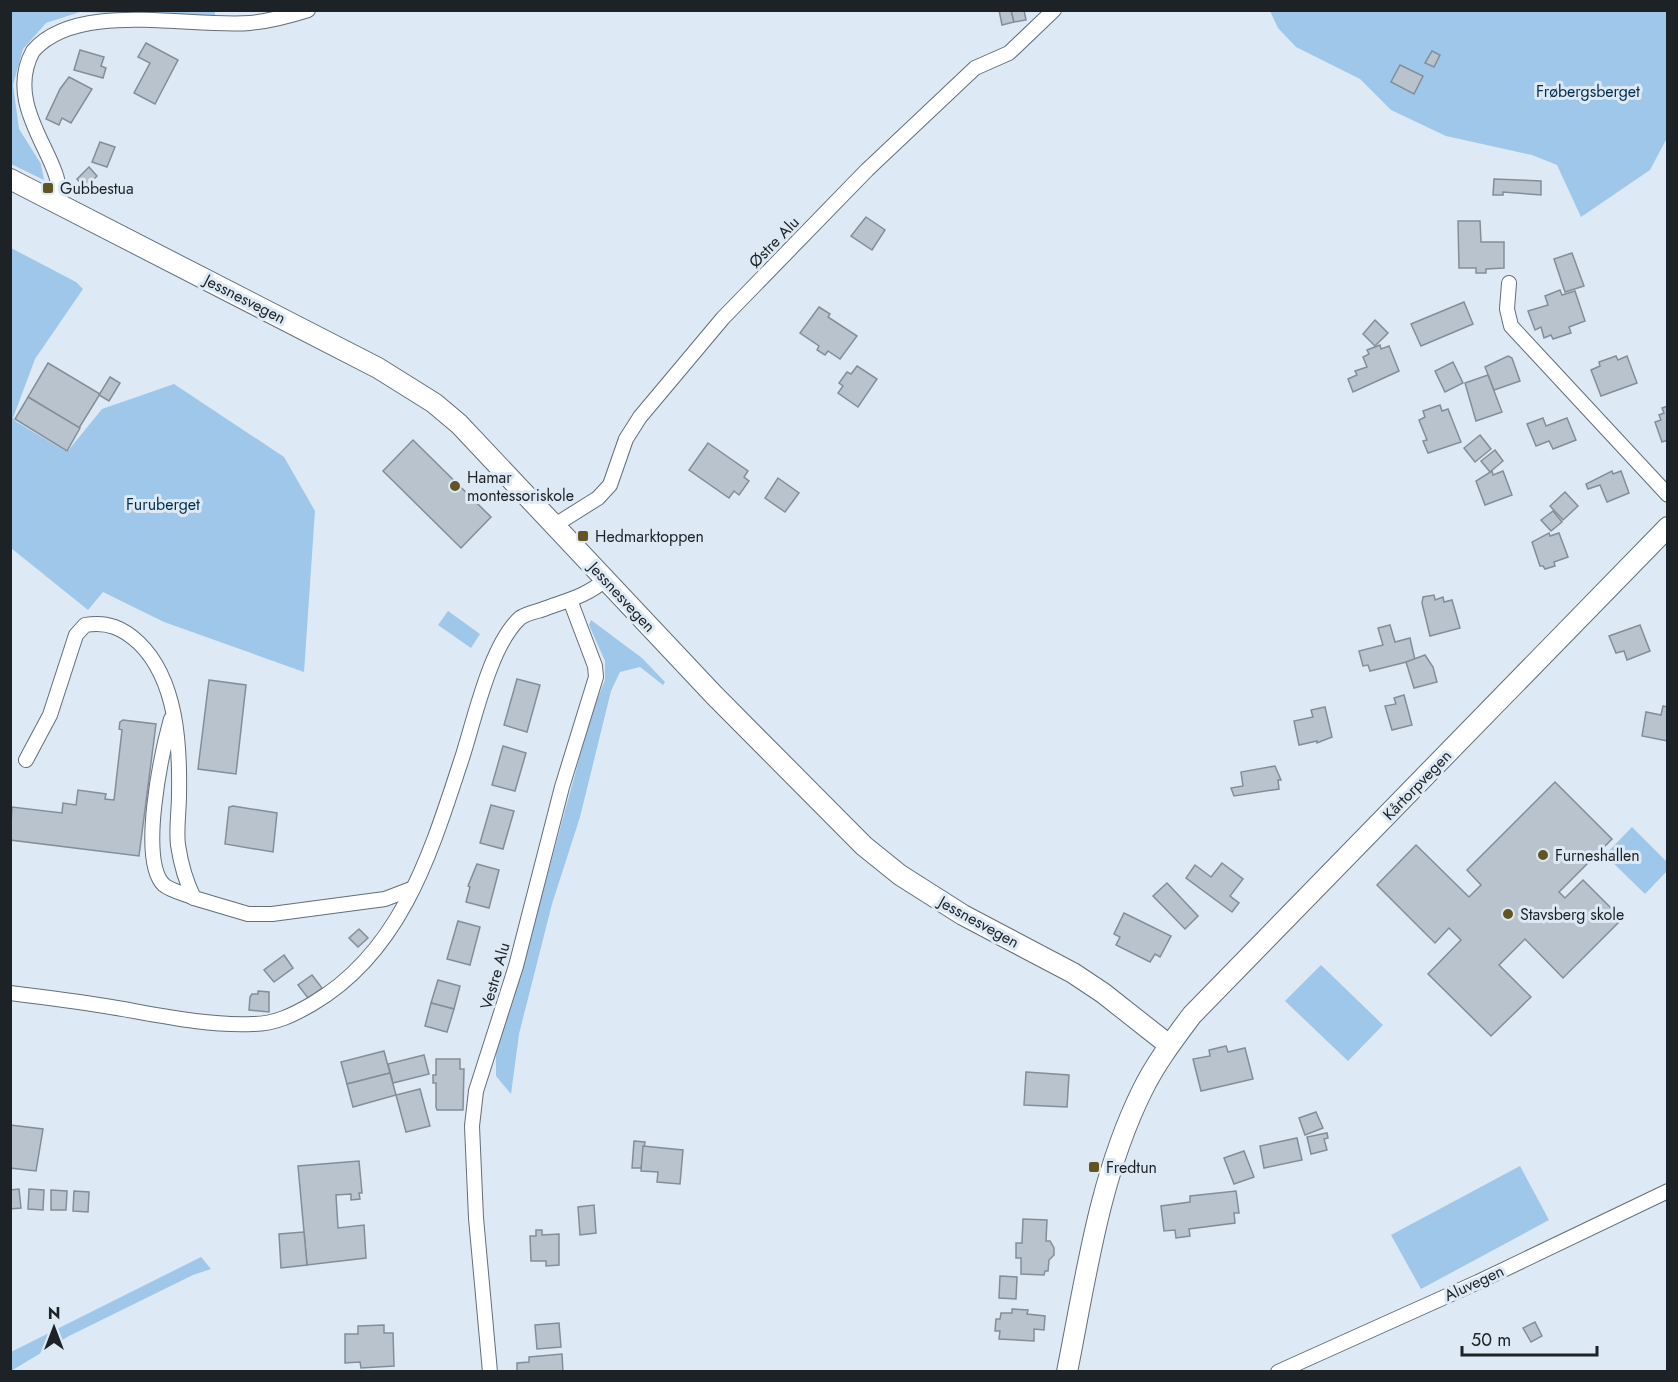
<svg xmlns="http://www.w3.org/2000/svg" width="1678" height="1382" font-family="Jost,sans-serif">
<rect width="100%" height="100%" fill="#dde9f4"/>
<g fill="#9fc7ea">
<polygon points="10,11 215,11 215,16 80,12 46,23 23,49 13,85 19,129 41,164 44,180 11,164"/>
<polygon points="1270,11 1667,11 1667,138 1650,170 1581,217 1557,165 1532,155 1446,136 1391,110 1360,79 1296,47 1278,28"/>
<polygon points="11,248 76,282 83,289 35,359 13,418 15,421 67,452 102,409 174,384 284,457 315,511 304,672 164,622 103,592 88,610 11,548"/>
<polygon points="448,611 480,634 471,648 438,625"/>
<polygon points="591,620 642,658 665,682 663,685 640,667 620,672 611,691 580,817 552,904 519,1034 511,1094 496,1076 496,1047 545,884 592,712 605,680 605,661 589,625"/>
<polygon points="1632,827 1667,862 1667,871 1645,894 1605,855"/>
<polygon points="1321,965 1383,1025 1348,1061 1285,1001"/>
<polygon points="1520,1166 1549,1220 1421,1289 1391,1235"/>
<polygon points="201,1257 211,1269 193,1275 69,1336 11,1371 11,1352"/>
</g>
<g fill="#b8c3ce" stroke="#838e98" stroke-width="1.5">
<polygon points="999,10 1011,10 1014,22 1002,25"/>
<polygon points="1011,10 1024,10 1026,20 1014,22"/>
<polygon points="146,43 178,60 155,104 134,93 150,63 138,57"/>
<polygon points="80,50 104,57 101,66 106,68 103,78 74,70"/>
<polygon points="1432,51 1440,55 1434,67 1425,63"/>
<polygon points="1400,65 1423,76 1414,94 1391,82"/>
<polygon points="69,77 92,89 71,123 62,118 59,125 46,119 60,89"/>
<polygon points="100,142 115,147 107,167 92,162"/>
<polygon points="89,167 97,176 85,188 77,179"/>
<polygon points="1494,179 1541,181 1541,195 1503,192 1503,195 1493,195"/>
<polygon points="866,217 885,230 872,250 851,236"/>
<polygon points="1458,221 1480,221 1481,242 1504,242 1504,268 1486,269 1486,273 1476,273 1476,268 1459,268"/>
<polygon points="1572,253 1584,286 1565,292 1554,259"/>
<polygon points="1560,290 1562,295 1575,291 1585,321 1569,327 1571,333 1553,339 1551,335 1544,338 1541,327 1535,330 1528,311 1548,305 1545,296"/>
<polygon points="1464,302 1473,324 1421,346 1411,324"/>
<polygon points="819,307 830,314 828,317 857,336 840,359 828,351 825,355 817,350 819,346 800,333"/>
<polygon points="1375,320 1388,333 1375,346 1363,334"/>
<polygon points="1380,345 1381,349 1389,346 1399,371 1353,392 1348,379 1357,375 1355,371 1367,367 1363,357 1369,354 1367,350"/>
<polygon points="1508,356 1512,358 1520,381 1494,390 1485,367"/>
<polygon points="1616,356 1618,360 1627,356 1637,383 1601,396 1591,370 1600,366 1599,362"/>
<polygon points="1453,362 1463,383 1445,392 1435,371"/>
<polygon points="48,363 100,394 79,428 28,397"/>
<polygon points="857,366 877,379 858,407 838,393 843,386 839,383 847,372 851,374"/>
<polygon points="1488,375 1502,412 1476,421 1465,383"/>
<polygon points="110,377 120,383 109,401 99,395"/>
<polygon points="28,397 80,428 67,451 15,419"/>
<polygon points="1440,405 1442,411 1448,409 1461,442 1428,453 1423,441 1427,440 1419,420 1425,417 1423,411"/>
<polygon points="1668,406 1668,440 1662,442 1655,422 1661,420 1659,415 1664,413 1662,408"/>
<polygon points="1543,418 1546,426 1567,418 1576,440 1553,449 1549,441 1536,446 1527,424"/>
<polygon points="1480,435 1491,449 1475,462 1464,448"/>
<polygon points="413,440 491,517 461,548 383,471"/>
<polygon points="708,443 748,471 744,477 749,481 739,495 734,491 729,498 689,470"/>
<polygon points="1495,450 1503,461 1490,472 1481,461"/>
<polygon points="1492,471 1493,475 1503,471 1512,495 1485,505 1476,481"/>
<polygon points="1612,471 1613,474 1621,471 1629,493 1607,502 1600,485 1588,489 1586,484"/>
<polygon points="778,478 799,493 785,512 765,498"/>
<polygon points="1565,492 1578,506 1563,520 1550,506"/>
<polygon points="1553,511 1562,522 1551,531 1541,520"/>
<polygon points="1549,533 1550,536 1559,533 1568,557 1554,562 1555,566 1545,569 1543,566 1540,566 1532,542"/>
<polygon points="1434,595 1435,600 1443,597 1444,602 1452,600 1460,628 1430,636 1422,603 1423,597"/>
<polygon points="1390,625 1395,642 1410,638 1415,660 1370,671 1368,665 1363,666 1359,651 1383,645 1378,628"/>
<polygon points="1640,625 1650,651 1627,660 1624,651 1616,653 1609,636"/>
<polygon points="1425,655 1433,667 1437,682 1414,688 1406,662"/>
<polygon points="517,679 540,685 527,732 504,725"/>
<polygon points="209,680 246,685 236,774 198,769"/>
<polygon points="1404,695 1412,725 1392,730 1385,706 1396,704 1394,698"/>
<polygon points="1663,706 1668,707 1668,741 1642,736 1646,712 1661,715"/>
<polygon points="1325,707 1332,737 1317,743 1317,741 1299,745 1294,721 1313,717 1311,710"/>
<polygon points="123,720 156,724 139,856 10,840 12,807 62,813 63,803 76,805 78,790 106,794 105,799 114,800 122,730 119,729 120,722"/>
<polygon points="503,746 526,753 515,791 492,785"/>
<polygon points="1275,766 1281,780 1278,780 1279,789 1234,796 1231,788 1243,786 1241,772"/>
<polygon points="1555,782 1612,839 1559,892 1565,898 1583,880 1622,919 1563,978 1525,939 1499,965 1531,997 1491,1036 1428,974 1461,940 1449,928 1435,943 1377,885 1416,845 1469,897 1481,885 1467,870"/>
<polygon points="491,805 514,811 503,849 480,843"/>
<polygon points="233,806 277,813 273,852 225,844 229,807"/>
<polygon points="1222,863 1243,879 1230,896 1239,903 1232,912 1186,878 1195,865 1211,877"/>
<polygon points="477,864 499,870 489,908 466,902 470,887 468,886"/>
<polygon points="1167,883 1198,916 1185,929 1153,896"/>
<polygon points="1124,913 1171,936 1160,957 1155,954 1150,962 1116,945 1120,937 1114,934"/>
<polygon points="458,921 480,927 470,965 447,959"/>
<polygon points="359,929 368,938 358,947 349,938"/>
<polygon points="284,955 293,968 274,982 264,970"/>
<polygon points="312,975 322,988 308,998 298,985"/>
<polygon points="438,980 460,986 454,1009 431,1003"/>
<polygon points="258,991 269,992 269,1012 249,1010 250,997 252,994 258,994"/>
<polygon points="431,1003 454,1009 447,1032 425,1026"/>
<polygon points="1226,1046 1228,1052 1245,1048 1253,1079 1201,1091 1193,1059 1210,1056 1209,1050"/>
<polygon points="384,1051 390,1073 347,1084 341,1062"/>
<polygon points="424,1055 429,1074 393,1083 388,1064"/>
<polygon points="436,1059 460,1059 460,1069 464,1069 463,1110 437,1110 436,1107 436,1083 433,1083 433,1075 436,1075"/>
<polygon points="1026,1072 1069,1075 1067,1107 1024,1105"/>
<polygon points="390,1073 396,1095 353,1107 347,1084"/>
<polygon points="420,1089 430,1126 406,1132 396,1095"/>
<polygon points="1316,1112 1323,1128 1305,1135 1299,1118"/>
<polygon points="10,1125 43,1129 36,1171 10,1168"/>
<polygon points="1327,1133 1328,1138 1324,1139 1327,1150 1311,1154 1307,1137"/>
<polygon points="1297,1138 1302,1160 1264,1168 1260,1146"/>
<polygon points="634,1141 645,1142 641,1168 632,1168"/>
<polygon points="643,1146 683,1150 680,1184 657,1182 658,1172 641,1171"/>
<polygon points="1244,1151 1254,1177 1234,1184 1224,1158"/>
<polygon points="359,1161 362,1193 359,1193 360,1199 351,1200 351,1194 336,1195 338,1228 364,1225 366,1258 307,1265 298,1166"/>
<polygon points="19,1189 21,1208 10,1209 10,1190"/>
<polygon points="29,1189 44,1190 43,1210 28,1209"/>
<polygon points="51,1190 67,1191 66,1210 51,1210"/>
<polygon points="74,1191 89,1192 88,1212 73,1211"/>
<polygon points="1236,1191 1239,1213 1234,1213 1235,1223 1189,1229 1190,1236 1176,1238 1175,1230 1164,1231 1161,1206 1190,1202 1190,1196"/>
<polygon points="594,1205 596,1233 580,1235 578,1207"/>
<polygon points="1023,1219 1047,1220 1046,1241 1050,1241 1054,1248 1054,1255 1049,1260 1048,1271 1045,1271 1044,1275 1021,1274 1021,1258 1016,1258 1016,1243 1022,1243"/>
<polygon points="536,1230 542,1230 542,1235 559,1234 559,1265 546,1266 546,1261 531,1261 530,1236 536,1236"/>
<polygon points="304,1232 307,1265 281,1268 279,1234"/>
<polygon points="1000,1276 1017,1277 1016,1299 999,1298"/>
<polygon points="1012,1309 1028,1310 1027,1314 1045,1316 1044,1330 1034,1329 1034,1341 999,1339 1000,1331 995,1331 996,1319 1000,1319 1001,1313 1012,1313"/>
<polygon points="1535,1322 1542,1336 1531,1342 1523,1328"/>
<polygon points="559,1323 561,1347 537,1349 535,1325"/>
<polygon points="384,1325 384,1333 393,1333 394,1366 361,1368 360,1362 345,1363 345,1334 358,1334 358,1326"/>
<polygon points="562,1354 563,1372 517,1372 517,1363 529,1362 529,1357"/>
</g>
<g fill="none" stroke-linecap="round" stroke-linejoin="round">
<g stroke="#646e78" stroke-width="16">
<g id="minor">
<path d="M56,202c17,-35 -56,-91 -23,-151 44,-51 156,-23 217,-28 20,-2 39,-7 58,-13"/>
<polyline points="1509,283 1507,309 1511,326 1668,495"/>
<polyline points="555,525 598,498 610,485 626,439 640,417 723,318 867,170 975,68 1009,53 1054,10"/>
<path d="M171,719c-9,32 -33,142 -7,166 7,6 22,9 30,13"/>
<path d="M26,760l24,-45 26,-80 9,-10c22,-4 38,3 54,18 38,37 41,102 40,152 0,16 -3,34 -1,50 3,20 7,35 16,53l54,16h24l113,-15 26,-10"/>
<path d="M10,993c32,4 64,8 95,13 49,8 98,20 148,18 22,0 40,-9 59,-20 91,-53 120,-155 151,-249 12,-38 28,-111 57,-137 5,-4 14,-6 21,-8 23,-9 45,-13 65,-31"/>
<polyline points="490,1372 476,1218 472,1126 476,1091 516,966 562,787 596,677 595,666 570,600"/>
<polyline points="1278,1372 1478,1282 1668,1191"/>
</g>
</g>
<g stroke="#646e78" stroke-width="22">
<g id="secondary">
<polyline points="10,179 378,368 434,403 459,424 714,695 864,846 900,875 963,915 1073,973 1103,993 1169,1045"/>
<path d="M1067,1372c19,-95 32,-194 75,-281 13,-27 32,-52 50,-76l476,-488"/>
</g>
</g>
<use href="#minor" stroke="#fff" stroke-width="14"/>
<use href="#secondary" stroke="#fff" stroke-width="20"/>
</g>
<g fill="#625522" stroke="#dde9f4" stroke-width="2">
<rect x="42" y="182" width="12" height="12" rx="3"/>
<circle cx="455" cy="486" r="6"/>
<rect x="577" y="530" width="12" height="12" rx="3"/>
<circle cx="1543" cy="855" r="6"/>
<circle cx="1508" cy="914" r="6"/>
<rect x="1088" y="1161" width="12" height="12" rx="3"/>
</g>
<g text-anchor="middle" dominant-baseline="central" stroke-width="6" stroke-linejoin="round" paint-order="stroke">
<g font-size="16" fill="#012e4d" stroke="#dde9f4">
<text x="1588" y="91">Frøbergsberget</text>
<text x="163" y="504">Furuberget</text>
</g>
<g font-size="16" fill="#1d2226" stroke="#dde9f4" text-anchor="start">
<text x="60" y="188">Gubbestua</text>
<text x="467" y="477">Hamar<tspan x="467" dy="18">montessoriskole</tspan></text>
<text x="595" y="536">Hedmarktoppen</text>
<text x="1555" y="855">Furneshallen</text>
<text x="1520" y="914">Stavsberg skole</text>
<text x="1106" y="1167">Fredtun</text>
</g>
<g font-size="16" fill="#1d2226" stroke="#dde9f4">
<text transform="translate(774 242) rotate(-46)">Østre Alu</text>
<text transform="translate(245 299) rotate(27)">Jessnesvegen</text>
<text transform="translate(622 597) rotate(47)">Jessnesvegen</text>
<text transform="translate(1417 785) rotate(-46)">Kårtorpvegen</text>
<text transform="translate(979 922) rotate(29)">Jessnesvegen</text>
<text transform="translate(495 976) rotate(-74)">Vestre Alu</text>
<text transform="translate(1474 1283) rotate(-25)">Aluvegen</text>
</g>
</g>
<rect width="1678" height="1382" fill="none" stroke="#1d2226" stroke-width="24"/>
<g transform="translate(54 1328)" stroke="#dde9f4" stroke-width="4.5" paint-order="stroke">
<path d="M0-4.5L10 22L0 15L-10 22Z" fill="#1d2226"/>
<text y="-9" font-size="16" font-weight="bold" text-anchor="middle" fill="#1d2226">N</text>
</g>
<path d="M1462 1346v9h135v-9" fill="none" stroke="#1d2226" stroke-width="3"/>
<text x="1471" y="1346" font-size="18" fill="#1d2226" stroke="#dde9f4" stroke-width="4.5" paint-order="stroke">50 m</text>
</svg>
